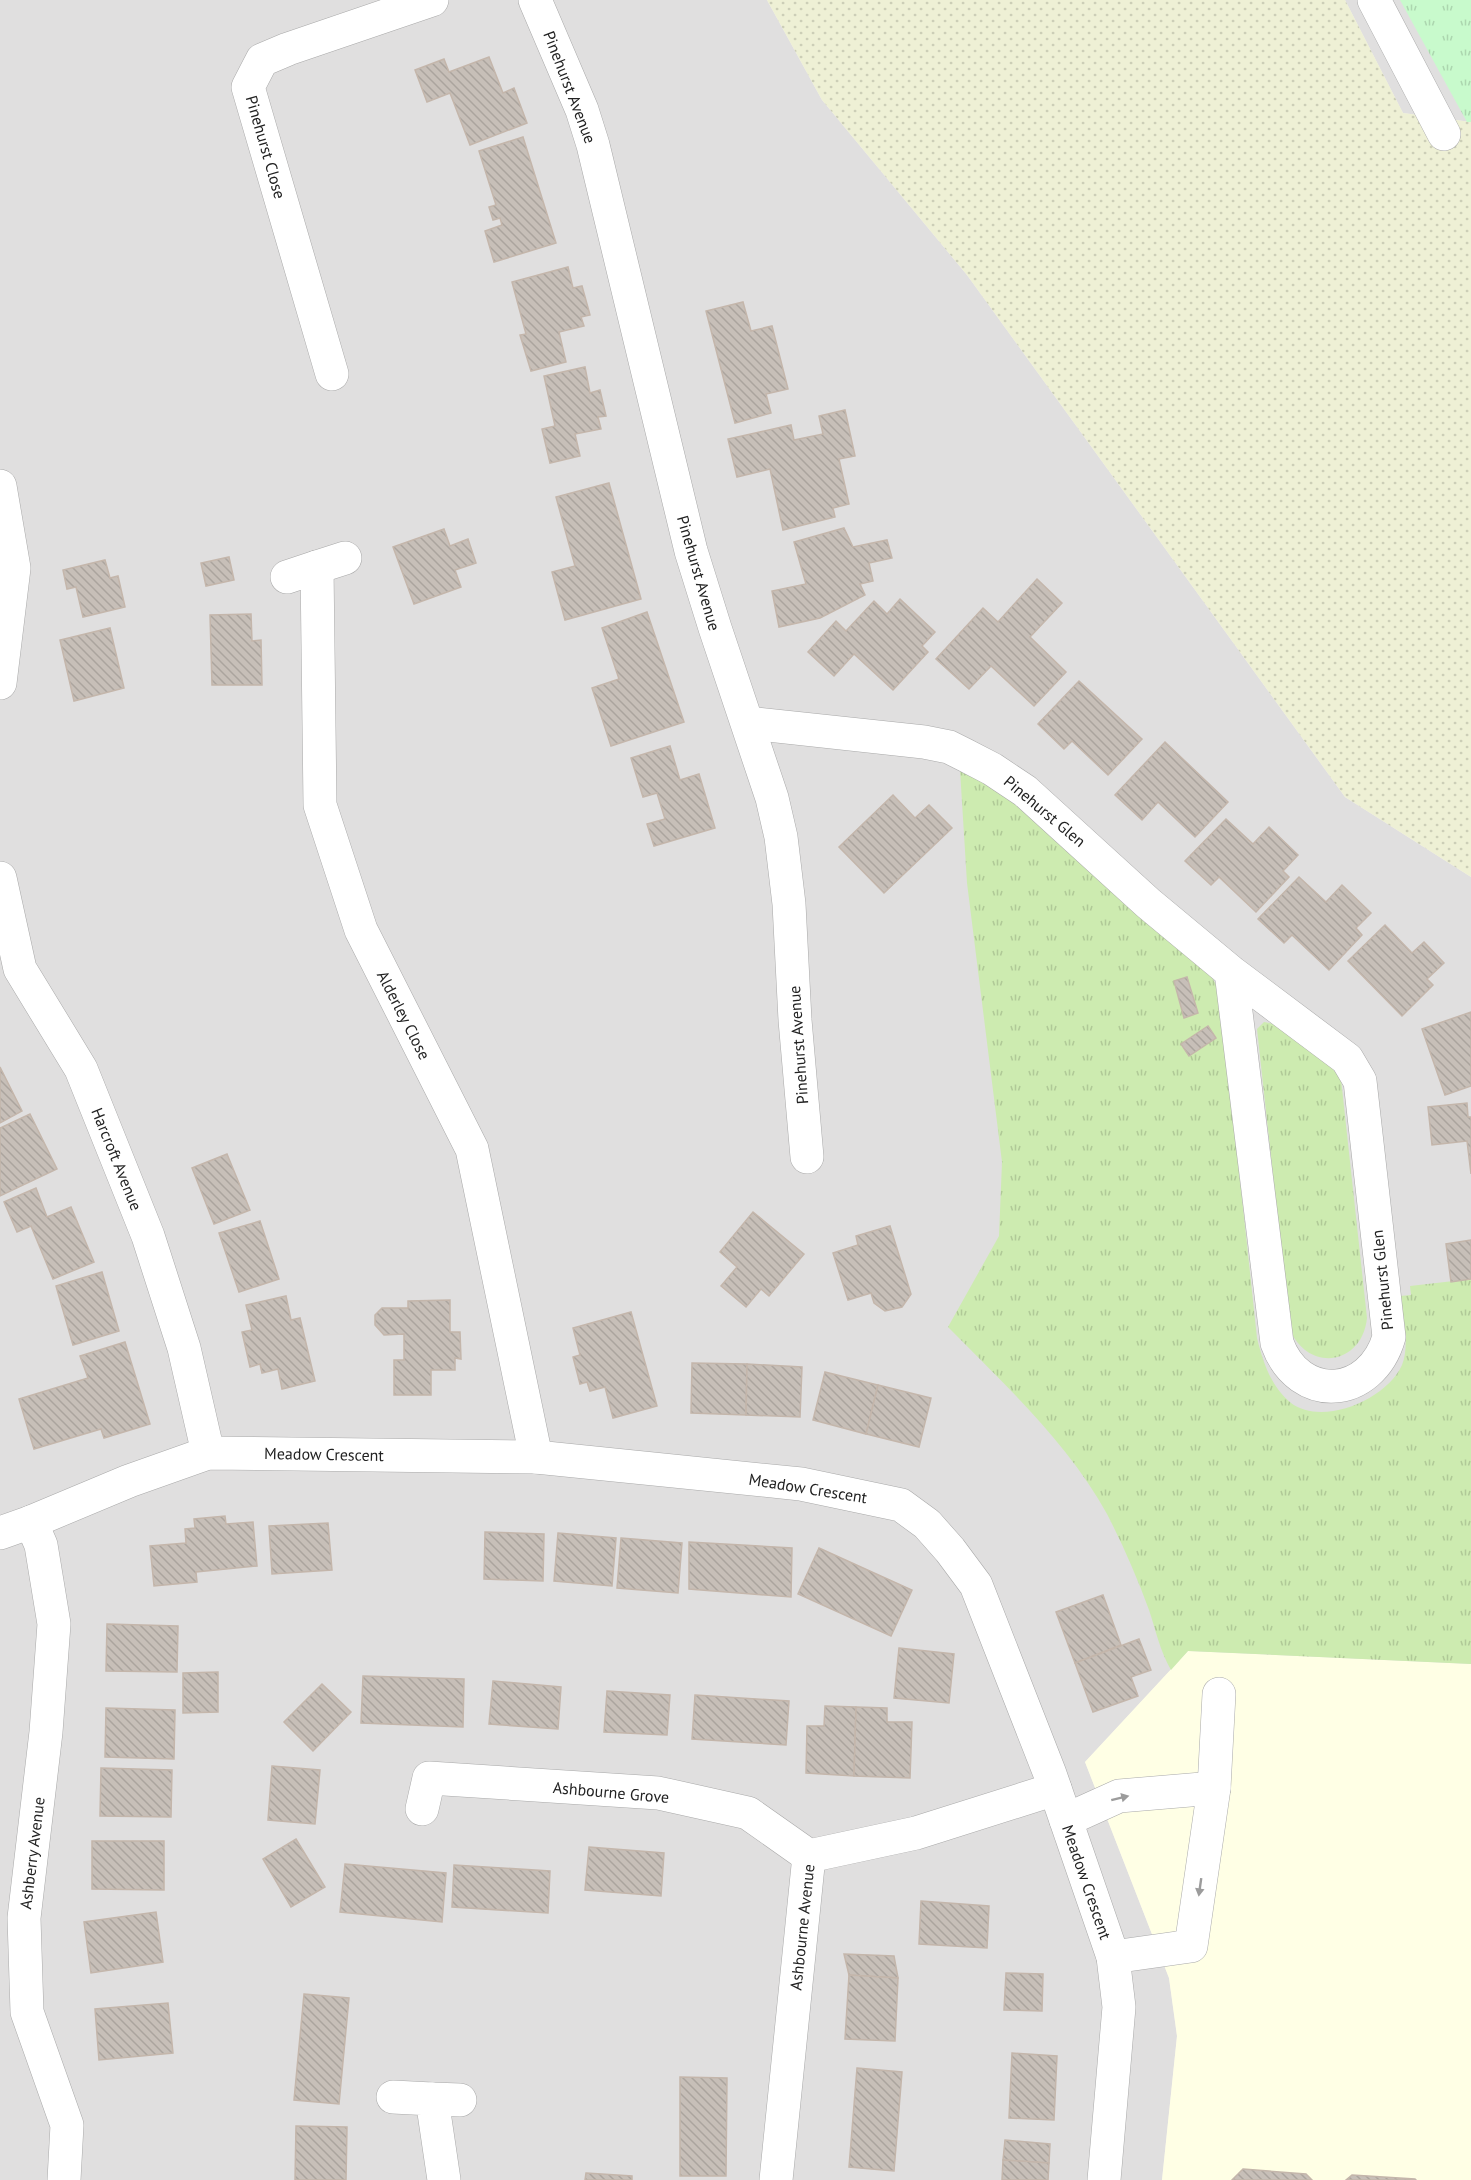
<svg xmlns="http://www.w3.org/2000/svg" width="1471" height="2180" font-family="'PT Sans',sans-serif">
<defs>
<pattern id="farmland-dots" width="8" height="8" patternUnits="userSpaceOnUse" patternTransform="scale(1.5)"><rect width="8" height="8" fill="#eef0d5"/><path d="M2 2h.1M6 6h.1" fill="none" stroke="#ccceb7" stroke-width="1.8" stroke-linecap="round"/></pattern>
<pattern id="grass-tufts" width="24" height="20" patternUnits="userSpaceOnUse" patternTransform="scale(1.5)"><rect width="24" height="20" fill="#cdebb0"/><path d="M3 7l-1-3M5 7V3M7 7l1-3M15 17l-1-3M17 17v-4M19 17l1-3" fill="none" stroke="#b0c997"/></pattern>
<pattern id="park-tufts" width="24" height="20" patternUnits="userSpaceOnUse" patternTransform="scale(1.5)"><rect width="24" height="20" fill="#c8facc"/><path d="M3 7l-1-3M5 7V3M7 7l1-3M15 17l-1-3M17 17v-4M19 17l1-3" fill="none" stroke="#acd6af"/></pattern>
<pattern id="building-back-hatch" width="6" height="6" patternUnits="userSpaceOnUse" patternTransform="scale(1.5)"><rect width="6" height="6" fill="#c7bfb8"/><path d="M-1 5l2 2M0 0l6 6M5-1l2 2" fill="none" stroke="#aba49e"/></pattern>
</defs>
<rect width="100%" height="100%" fill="#f2efe9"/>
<g fill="#e0dfdf">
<polygon points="0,0 767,0 822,100 967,275 1345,797 1471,877 1471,1664 1188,1651 1085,1762 1169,1978 1177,2036 1162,2180 0,2180"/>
<polygon points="1345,0 1471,0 1471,122 1403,113"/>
</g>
<polygon fill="#ffffe5" points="1188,1651 1471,1664 1471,2180 1162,2180 1177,2036 1169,1978 1085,1762"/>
<polygon fill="url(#farmland-dots)" points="767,0 1345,0 1403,113 1471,122 1471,877 1345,797 967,275 822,100"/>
<g fill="url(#grass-tufts)">
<path d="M960,770l46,24 204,180 9,16 2,12 36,336c6,24 14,49 34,65 32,24 96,-4 111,-38 8,-20 1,-49 -2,-69l11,-1 -1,-9 61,-7v385l-283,-13 -17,19c-11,-19 -15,-39 -22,-60 -12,-33 -26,-65 -42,-96 -39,-71 -102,-129 -159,-187l51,-91 3,-74 -35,-279z"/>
<path d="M1264,1022l10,2 57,43 10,12 26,239c-5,47 -58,55 -77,12l-33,-301z"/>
</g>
<polygon fill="url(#park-tufts)" points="1400,0 1471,0 1471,122 1467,122"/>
<g fill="url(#building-back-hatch)" stroke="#c4b6ab" stroke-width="1.5">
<polygon points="489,57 503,93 514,88 527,123 470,145 450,93 427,102 415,70 444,59 449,72"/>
<polygon points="523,137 556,243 494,262 485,231 502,225 500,218 493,220 489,207 496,205 479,151"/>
<polygon points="568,267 573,288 582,286 590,315 581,317 584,326 559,332 566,362 531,371 520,335 526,334 512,282"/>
<polygon points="743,302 751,331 772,326 788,389 766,394 771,413 735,423 706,311"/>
<polygon points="585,367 590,393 600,390 606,416 598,417 601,429 575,434 580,456 550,463 542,429 555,426 544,376"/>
<polygon points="845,410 855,456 839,459 849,504 833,508 835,517 783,530 770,469 737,477 728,439 791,425 794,440 823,434 819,416"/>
<polygon points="609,483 641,599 565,620 552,572 575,566 556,497"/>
<polygon points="844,528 853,547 887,540 892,558 869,563 873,581 860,584 865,595 820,618 779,627 772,591 806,584 794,542"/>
<polygon points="444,529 450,546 468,539 476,563 455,570 461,587 414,604 393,547"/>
<polygon points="229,557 234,580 206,586 201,563"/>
<polygon points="105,560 110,578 118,576 125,607 83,617 76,587 67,589 63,570"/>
<polygon points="1037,579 1062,603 1030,637 1066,672 1034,706 991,666 969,689 936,659 983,608 998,622"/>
<polygon points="900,599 935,632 922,646 928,652 893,690 854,654 834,676 808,652 836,621 846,631 874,601 887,614"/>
<polygon points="647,612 684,722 611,746 592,688 619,679 602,628"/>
<polygon points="251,614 252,641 261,640 262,685 212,685 210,615"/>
<polygon points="110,628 124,688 74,701 60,640"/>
<polygon points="1079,681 1142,739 1108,775 1072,741 1064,749 1038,724"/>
<polygon points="1165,742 1228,802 1195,837 1158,802 1142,820 1115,795"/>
<polygon points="670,746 680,780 699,774 715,828 654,846 647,824 665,819 657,793 643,797 631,758"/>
<polygon points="893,795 915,818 929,805 952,828 884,893 839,847"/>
<polygon points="1226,819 1253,844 1269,827 1298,855 1283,871 1289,877 1256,912 1219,877 1211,885 1185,861"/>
<polygon points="1299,877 1326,902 1342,885 1371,913 1356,928 1362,935 1329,970 1292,935 1284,943 1258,919"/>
<polygon points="1385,925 1412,953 1424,942 1444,963 1427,979 1433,985 1402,1016 1348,961"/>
<polygon points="1187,977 1198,1013 1184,1018 1174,981"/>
<polygon points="1471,1012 1471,1086 1445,1095 1422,1029"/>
<polygon points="1208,1026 1216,1038 1189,1056 1181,1044"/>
<polygon points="0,1067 22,1111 0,1123"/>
<polygon points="1467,1103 1468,1117 1471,1117 1471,1174 1467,1141 1432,1145 1428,1107"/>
<polygon points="30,1114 57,1169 0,1196 0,1128"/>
<polygon points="227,1154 250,1210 214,1224 192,1168"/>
<polygon points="36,1188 47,1217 71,1207 94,1262 53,1279 31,1226 17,1232 4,1202"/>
<polygon points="753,1212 804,1254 769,1296 761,1289 746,1307 721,1286 737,1267 720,1252"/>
<polygon points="260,1221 279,1279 239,1292 219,1233"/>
<polygon points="890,1226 911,1294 902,1307 885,1311 874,1303 871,1293 848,1300 833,1253 858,1245 856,1236"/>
<polygon points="1471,1240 1471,1279 1451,1282 1446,1244"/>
<polygon points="102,1272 119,1331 73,1345 56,1286"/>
<polygon points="286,1296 291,1320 300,1318 315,1381 282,1389 278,1369 262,1373 260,1364 250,1367 242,1332 252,1330 246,1305"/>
<polygon points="450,1300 450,1332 460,1332 461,1359 455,1358 455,1370 431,1370 431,1395 394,1395 394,1360 404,1360 404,1334 384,1335 375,1325 375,1315 382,1308 408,1308 408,1301"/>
<polygon points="631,1312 657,1406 613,1418 605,1387 590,1391 587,1382 580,1384 573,1357 580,1355 573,1328"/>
<polygon points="125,1342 150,1424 104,1438 101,1429 34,1449 19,1399 88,1378 80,1356"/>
<polygon points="692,1363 747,1364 746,1415 691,1413"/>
<polygon points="747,1364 802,1367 800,1417 746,1415"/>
<polygon points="825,1372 878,1385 866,1434 813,1420"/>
<polygon points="878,1385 931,1398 919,1447 866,1434"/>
<polygon points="225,1516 226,1524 253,1522 257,1566 196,1572 197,1582 154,1586 150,1546 186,1543 185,1529 195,1528 194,1519"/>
<polygon points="328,1523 332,1570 272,1574 269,1526"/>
<polygon points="485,1532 544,1534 543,1581 484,1579"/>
<polygon points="558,1533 616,1538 612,1586 554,1581"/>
<polygon points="621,1538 682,1543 678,1593 617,1588"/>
<polygon points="689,1542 792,1548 791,1597 689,1589"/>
<polygon points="819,1548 912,1590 891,1636 798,1594"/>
<polygon points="1103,1595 1121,1645 1075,1663 1056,1612"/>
<polygon points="107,1624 178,1626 177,1672 106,1671"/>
<polygon points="1139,1639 1151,1670 1131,1677 1138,1696 1093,1712 1075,1663"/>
<polygon points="899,1648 954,1654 949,1703 894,1698"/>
<polygon points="218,1672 218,1712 183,1713 183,1673"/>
<polygon points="363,1676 464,1679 463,1727 361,1723"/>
<polygon points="493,1681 561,1687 558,1729 489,1724"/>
<polygon points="322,1684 351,1712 313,1751 284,1722"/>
<polygon points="607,1691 670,1695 667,1735 604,1732"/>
<polygon points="695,1695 789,1701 786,1745 692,1739"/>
<polygon points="825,1706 856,1707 854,1776 806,1773 807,1726 824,1726"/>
<polygon points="856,1707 887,1708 887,1722 912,1722 910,1778 854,1776"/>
<polygon points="106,1708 175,1710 174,1759 105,1757"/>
<polygon points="272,1766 320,1770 315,1824 268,1820"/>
<polygon points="101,1768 172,1770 171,1817 100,1816"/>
<polygon points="296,1839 325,1887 291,1907 263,1859"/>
<polygon points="92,1841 164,1841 164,1890 92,1889"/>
<polygon points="589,1847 664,1853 661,1896 585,1890"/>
<polygon points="345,1864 446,1873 442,1922 340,1912"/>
<polygon points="454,1865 550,1871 548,1913 452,1907"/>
<polygon points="921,1901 989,1906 987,1948 919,1944"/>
<polygon points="156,1912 163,1962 91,1973 84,1922"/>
<polygon points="844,1954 894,1956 898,1978 849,1975"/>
<polygon points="1006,1973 1043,1974 1042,2011 1004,2010"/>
<polygon points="849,1975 898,1978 895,2041 845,2039"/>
<polygon points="304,1994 349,1998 339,2104 294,2100"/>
<polygon points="168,2003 173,2053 99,2060 95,2009"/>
<polygon points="1012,2053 1057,2056 1054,2120 1009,2118"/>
<polygon points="857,2068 902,2072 894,2171 849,2167"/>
<polygon points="680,2077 727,2078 726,2176 680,2176"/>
<polygon points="296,2126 347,2127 346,2180 295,2180"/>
<polygon points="1005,2140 1050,2144 1049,2163 1003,2160"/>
<polygon points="1003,2160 1049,2163 1048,2180 1002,2180"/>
<polygon points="1243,2169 1306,2174 1312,2180 1232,2180"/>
<polygon points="586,2173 632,2176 632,2180 585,2180"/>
<polygon points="1352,2175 1415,2179 1416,2180 1346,2180"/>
</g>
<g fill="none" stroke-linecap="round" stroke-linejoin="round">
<g stroke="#a9a9a9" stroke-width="34">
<g id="minor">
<polyline points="535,0 582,110 593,145 691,551 715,628 772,798 781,837 789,904 795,1020 807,1157"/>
<polyline points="1374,0 1444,134"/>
<polyline points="332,374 248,87 262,60 288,49 432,0"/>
<polyline points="0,486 14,568 0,683"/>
<polyline points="317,567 345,558"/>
<polyline points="287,577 317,567 320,805 361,930 472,1149 536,1457"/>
<path d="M748,723l176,19 25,5 16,8 27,14 33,22 123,112 83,69 116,87 13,22 29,256c-18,62 -90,67 -112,6l-46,-371"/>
<polyline points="0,878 20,969 81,1069 148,1236 184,1348 208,1453"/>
<polyline points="31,1522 41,1545 54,1624 46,1732 24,1918 27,2012 67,2125 64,2180"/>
<polyline points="0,1533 31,1522 129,1481 208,1453 536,1457 801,1484 901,1505 927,1524 950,1550 976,1585 1050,1774 1113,1957 1119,2007 1104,2180"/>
<polyline points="1214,1788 1219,1694"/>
<polyline points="422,1809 429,1778 658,1793 748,1813 809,1856"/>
<polyline points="1066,1820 1119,1796 1214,1788 1191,1946 1113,1957"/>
<polyline points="393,2097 432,2099 444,2180"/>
<polyline points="432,2099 460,2100"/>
<polyline points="776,2180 809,1856 916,1833 1055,1789"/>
</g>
</g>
<use href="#minor" stroke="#fff" stroke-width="33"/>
</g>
<defs><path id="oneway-solid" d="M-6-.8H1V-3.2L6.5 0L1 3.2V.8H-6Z" transform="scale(1.5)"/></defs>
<g fill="#9c9c9c">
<use href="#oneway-solid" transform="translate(1120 1798) rotate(-14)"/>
<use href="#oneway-solid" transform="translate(1200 1887) rotate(98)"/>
</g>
<g text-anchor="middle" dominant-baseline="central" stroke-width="4.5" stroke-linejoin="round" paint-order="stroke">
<g font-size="16" fill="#222" stroke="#fff">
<text transform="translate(570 87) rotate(69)">Pinehurst Avenue</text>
<text transform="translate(266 147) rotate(74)">Pinehurst Close</text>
<text transform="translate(699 573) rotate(74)">Pinehurst Avenue</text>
<text transform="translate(1045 811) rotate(40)">Pinehurst Glen</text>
<text transform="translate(404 1015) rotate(63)">Alderley Close</text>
<text transform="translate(798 1045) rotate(-94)">Pinehurst Avenue</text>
<text transform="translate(117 1159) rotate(68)">Harcroft Avenue</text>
<text transform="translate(1382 1280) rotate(-96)">Pinehurst Glen</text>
<text transform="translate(324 1454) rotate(1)">Meadow Crescent</text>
<text transform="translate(808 1488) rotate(9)">Meadow Crescent</text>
<text transform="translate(611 1792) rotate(5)">Ashbourne Grove</text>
<text transform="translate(32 1853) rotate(-83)">Ashberry Avenue</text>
<text transform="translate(1087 1882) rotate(71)">Meadow Crescent</text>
<text transform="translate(802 1927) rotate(-84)">Ashbourne Avenue</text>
</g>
</g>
</svg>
